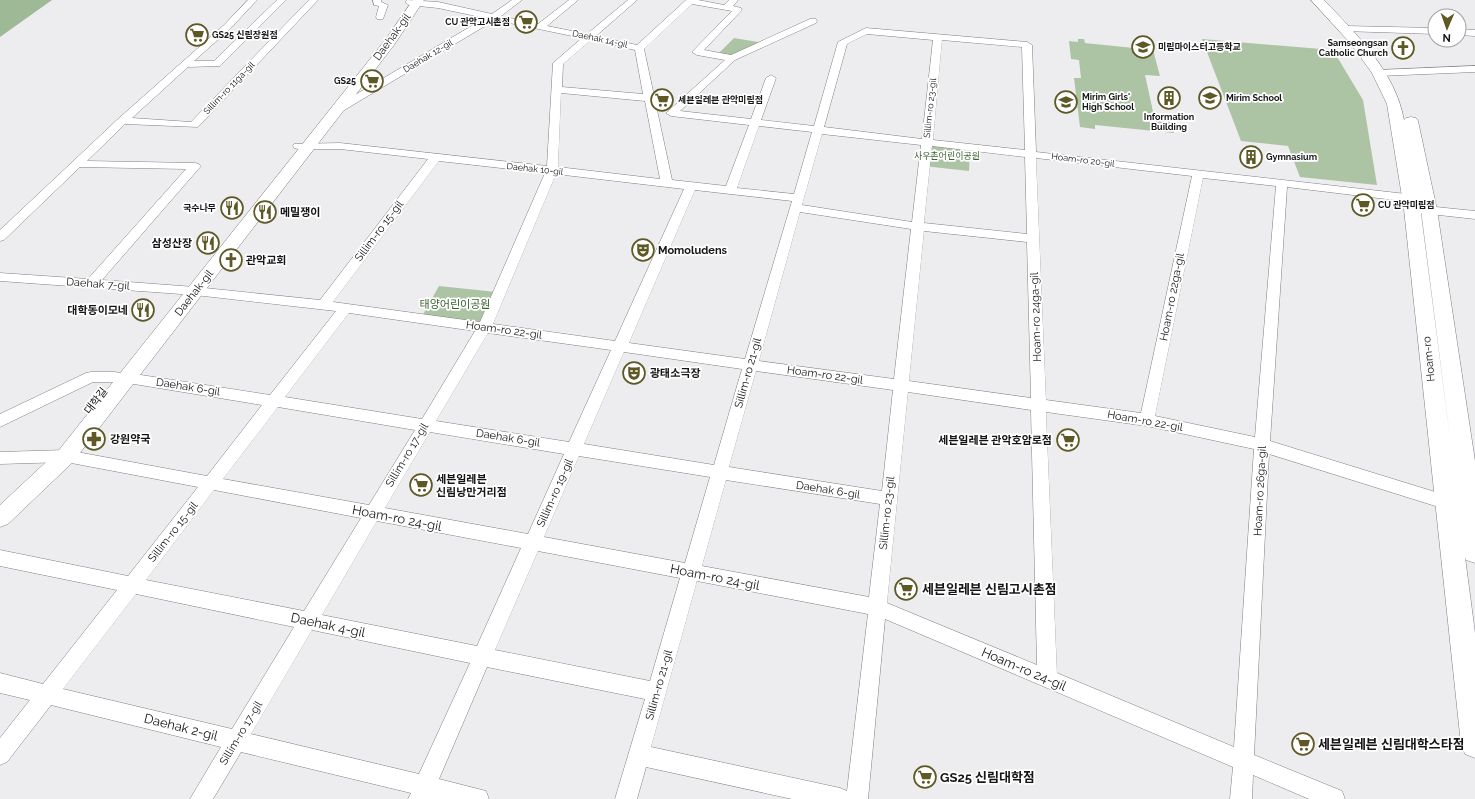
<svg xmlns="http://www.w3.org/2000/svg" width="1475" height="799" font-family="Raleway,'Noto Sans KR',sans-serif">
<rect width="100%" height="100%" fill="#ededf0"/>
<g fill="#acc4a4">
<polygon points="734,38 764,43 732,58 717,55"/>
<polygon points="1078,39 1084,39 1085,43 1153,50 1160,76 1145,75 1154,116 1171,117 1174,133 1095,125 1095,129 1080,127 1074,78 1081,78 1079,60 1071,59 1069,41 1078,42"/>
<polygon points="1202,39 1333,50 1363,100 1377,185 1300,177 1288,146 1241,141"/>
<polygon points="926,142 970,147 969,171 924,166"/>
<polygon points="439,286 496,292 480,324 421,318"/>
</g>
<polygon fill="#9eb995" points="0,0 52,0 0,37"/>
<g fill="none" stroke-linecap="round" stroke-linejoin="round">
<g stroke="#7f7f82" stroke-width="1">
<g id="minor">
<path d="M248,0h9l-27,29 -36,32h20l63,-61h9l-66,66 -32,1 -56,51 59,4 118,-122h9l-120,127 -73,-3 -38,37 108,2 4,1 2,2 -99,114 93,7 125,13 108,-141 -88,-10h-42l-4,-1 -1,-2 1,-2 46,-1 207,23 6,-103 29,-25 -87,-18 -154,92h-8l-1,-2 1,-2 152,-90 -47,-10 -29,-3 -4,-3 2,-2 31,2 54,12 20,-14h10l-21,16 37,8 31,-24h9l-31,26 40,8 41,-34h9l-41,36 41,9 49,-45h12l26,5 5,-5h9l-5,6 8,2 1,2 -38,40 27,5 79,-36h6l1,2 -1,2 -81,37 -55,51 71,8 15,-41 5,-3 5,3 -15,42 53,6 24,-84 28,-14 161,14 5,3 4,107 379,43 2,3 -2,3 -4,1 -124,-15 -17,254 175,54 6,2 2,5 -2,5 -6,2 -176,-55 -15,301 88,36 3,8h-36l-56,-24 -1,24h-22l3,-32 -348,-148 -17,180h-76l-146,-32 -9,32h-22l30,-100 -158,-32 -48,112 47,12 3,8h-81l3,-6 -170,-41 -28,47h-23l31,-52 -170,-42 -44,57 -7,3v-27l30,-38 -30,-7v-20l43,11 74,-94 -117,-24v-16l128,26 70,-89 -132,-25 -66,2v-12l66,-2 141,26 55,-71 -134,-22 -5,-1 -2,-3 -6,3h-22l-93,45v-13l86,-41 5,-1h24l5,1 2,3 6,-3 142,22 66,-84 -141,-16 -195,-14v-8l88,6 98,-110 -106,-2 -76,73 -4,1v-11l118,-111 106,-94zM692,4l40,7 -40,41 5,3 28,5 -59,53 5,3 78,9 -23,61 -54,-6 -28,-131zM867,34l66,6 -11,99 -98,-12 23,-83zM591,40l44,10 8,44 -81,-7 1,-23zM942,40l80,7 3,103 -92,-10zM561,93l84,8 15,78 -102,-12zM759,126l53,6 -18,62 -57,-6zM822,134l99,11 -9,77 -110,-17zM932,146l93,11 2,77 -103,-11zM1036,158l156,18 -51,237 -95,-13zM439,161l106,12 -65,149 -147,-20zM556,174l128,15 -69,152 -122,-17zM1203,178l73,8 -21,251 -100,-21zM695,190l97,11 -47,158 -116,-16zM800,212l111,17 -17,150 -135,-18zM924,231l103,11 4,156 -122,-17zM349,313l126,18 -53,88 -137,-22zM488,333l123,17 -42,92 -133,-21zM624,352l118,17 -28,96 -130,-21zM756,371l137,19 -11,101 -153,-24zM908,392l123,18 6,255 -150,-62zM278,407l137,23 -46,75 -146,-26zM1046,412l101,14 107,23 -20,298 -177,-74zM430,432l134,22 -36,80 -143,-26zM579,456l131,21 -25,86 -141,-26zM726,480l154,24 -11,93 -167,-31zM214,490l147,28 -57,93 -158,-31zM377,521l144,27 -44,98 -155,-31zM538,551l142,27 -30,103 -155,-31zM697,581l171,33 -21,177 -7,-3 -189,-41zM136,594l158,33 -62,102 -169,-40zM312,630l158,33 -51,111 -168,-40z"/>
<polygon points="373,0 381,0 381,2 388,5 383,19 377,19 376,17 379,6 374,5"/>
<polygon points="1346,26 1435,28 1435,34 1343,31 1341,29 1343,27"/>
<polygon points="1459,29 1475,30 1475,36 1459,35"/>
<polygon points="1475,66 1475,72 1379,76 1374,73 1379,70"/>
<polygon points="1416,205 1475,211 1475,219 1412,212 1410,209 1412,206"/>
</g>
</g>
<g stroke="#7f7f82" stroke-width="1">
<polygon id="tertiary" points="413,0 424,0 394,45 73,462 8,524 0,527 0,505 59,450 386,39"/>
</g>
<g stroke="#7f7f82" stroke-width="1">
<path id="secondary" d="M1311,0h13c33,35 71,71 80,120l2,-2 5,-1 5,1 2,3 19,89 38,251v102l-9,-3 -1,-3 10,76v125l-10,-4 -4,-10 -57,-535 -17,-105 -15,-31 -21,-29zM1420,206l1,4 30,235z"/>
</g>
<use href="#minor" fill="#fff" fill-rule="evenodd"/>
<use href="#tertiary" fill="#fff" fill-rule="evenodd"/>
<use href="#secondary" fill="#fff" fill-rule="evenodd"/>
</g>
<defs>
<g id="supermarket-ring" transform="scale(1.15)"><circle r="9.5" fill="#fff" stroke="#5d5824" stroke-width="1.5"/><path d="M-6-5.5h2.5l.6 2H6L4.5 2H-2.5L-4.4-4H-6ZM-1.5 3.2a1.3 1.3 0 1 0 .1 0ZM3 3.2a1.3 1.3 0 1 0 .1 0Z" fill="#5d5824"/></g>
<g id="school-ring" transform="scale(1.15)"><circle r="9.5" fill="#fff" stroke="#5d5824" stroke-width="1.5"/><path d="M0-5L7-2L0 1L-7-2ZM-4 1L0 2.5L4 1V4Q0 6-4 4Z" fill="#5d5824"/></g>
<g id="church-ring" transform="scale(1.15)"><circle r="9.5" fill="#fff" stroke="#5d5824" stroke-width="1.5"/><path d="M-1.2-6h2.4v3.5h3.3v2.4h-3.3V6h-2.4V-.1h-3.3v-2.4h3.3Z" fill="#5d5824"/></g>
<g id="building-ring" transform="scale(1.15)"><circle r="9.5" fill="#fff" stroke="#5d5824" stroke-width="1.5"/><path d="M-4-6H4V6H1V3H-1V6H-4ZM-2.5-4.3h1.7v1.8h-1.7ZM.8-4.3h1.7v1.8H.8ZM-2.5-1h1.7V.8h-1.7ZM.8-1h1.7V.8H.8Z" fill="#5d5824"/></g>
<g id="restaurant-ring" transform="scale(1.15)"><circle r="9.5" fill="#fff" stroke="#5d5824" stroke-width="1.5"/><path d="M-5-6h1v4h1v-4h1v4h1v-4h1v5L-1.5 .5V6h-2V.5L-5-1ZM5-6V6H3V1.5H1.5Q1.5-4 5-6Z" fill="#5d5824"/></g>
<g id="theatre-ring" transform="scale(1.15)"><circle r="9.5" fill="#fff" stroke="#5d5824" stroke-width="1.5"/><path d="M-5-5.5Q0-4 5-5.5V0Q5 5 0 6Q-5 5-5 0ZM-3.3-2.5H-1v1.5H-3.3ZM1-2.5H3.3v1.5H1ZM-2.8 1Q0 5.5 2.8 1Z" fill="#5d5824"/></g>
<g id="pharmacy-ring" transform="scale(1.15)"><circle r="9.5" fill="#fff" stroke="#5d5824" stroke-width="1.5"/><path d="M-2-6h4v4h4v4h-4v4h-4v-4h-4v-4h4Z" fill="#5d5824"/></g>
</defs>
<g fill-rule="evenodd">
<use href="#supermarket-ring" x="526" y="22"/>
<use href="#supermarket-ring" x="197" y="35"/>
<use href="#school-ring" x="1143" y="47"/>
<use href="#church-ring" x="1403" y="48"/>
<use href="#supermarket-ring" x="372" y="81"/>
<use href="#building-ring" x="1169" y="98"/>
<use href="#school-ring" x="1210" y="98"/>
<use href="#supermarket-ring" x="662" y="100"/>
<use href="#school-ring" x="1066" y="102"/>
<use href="#building-ring" x="1251" y="157"/>
<use href="#supermarket-ring" x="1363" y="205"/>
<use href="#restaurant-ring" x="232" y="208"/>
<use href="#restaurant-ring" x="265" y="212"/>
<use href="#restaurant-ring" x="208" y="243"/>
<use href="#theatre-ring" x="643" y="250"/>
<use href="#church-ring" x="231" y="260"/>
<use href="#restaurant-ring" x="143" y="310"/>
<use href="#theatre-ring" x="634" y="373"/>
<use href="#pharmacy-ring" x="94" y="439"/>
<use href="#supermarket-ring" x="1068" y="440"/>
<use href="#supermarket-ring" x="421" y="485"/>
<use href="#supermarket-ring" x="906" y="589"/>
<use href="#supermarket-ring" x="1303" y="744"/>
<use href="#supermarket-ring" x="925" y="777"/>
</g>
<g text-anchor="middle" dominant-baseline="central" stroke-width="3.5" stroke-linejoin="round" paint-order="stroke">
<g font-size="9" font-weight="bold" fill="#151516" stroke="#fff" text-anchor="start">
<text x="510" y="22" text-anchor="end">CU 관악고시촌점</text>
<text x="212" y="35">GS25 신림장원점</text>
<text x="1388" y="43" text-anchor="end">Samseongsan<tspan x="1388" dy="10">Catholic Church</tspan></text>
<text x="1158" y="47">미림마이스터고등학교</text>
<text x="356" y="81" text-anchor="end">GS25</text>
<text x="1082" y="97">Mirim Girls'<tspan x="1082" dy="10">High School</tspan></text>
<text x="1226" y="98">Mirim School</text>
<text x="678" y="100">세븐일레븐 관악미림점</text>
<text x="1169" y="117" text-anchor="middle">Information<tspan x="1169" dy="10">Building</tspan></text>
<text x="1266" y="157">Gymnasium</text>
<text x="1378" y="205">CU 관악미림점</text>
<text x="216" y="208" text-anchor="end">국수나무</text>
</g>
<g font-size="9" fill="#151516" stroke="#fff">
<text transform="translate(600 39) rotate(12)">Daehak 14-gil</text>
<text transform="translate(428 56) rotate(-31)">Daehak 12-gil</text>
<text transform="translate(229 88) rotate(-46)">Sillim-ro 11ga-gil</text>
<text transform="translate(930 108) rotate(-84)">Sillim-ro 23-gil</text>
<text transform="translate(1083 160) rotate(7)">Hoam-ro 20-gil</text>
<text transform="translate(535 169) rotate(6)">Daehak 10-gil</text>
</g>
<g font-size="9" fill="#3d6331" stroke="#fff">
<text x="947" y="156">사우촌어린이공원</text>
</g>
<g font-size="11" fill="#151516" stroke="#fff">
<text transform="translate(392 37) rotate(-54)">Daehak-gil</text>
<text transform="translate(379 231) rotate(-53)">Sillim-ro 15-gil</text>
<text transform="translate(98 284) rotate(4)">Daehak 7-gil</text>
<text transform="translate(194 293) rotate(-52)">Daehak-gil</text>
<text transform="translate(1172 297) rotate(-79)">Hoam-ro 22ga-gil</text>
<text transform="translate(1036 317) rotate(-92)">Hoam-ro 24ga-gil</text>
<text transform="translate(504 330) rotate(8)">Hoam-ro 22-gil</text>
<text transform="translate(1429 359) rotate(-96)">Hoam-ro</text>
<text transform="translate(748 373) rotate(-74)">Sillim-ro 21-gil</text>
<text transform="translate(825 375) rotate(8)">Hoam-ro 22-gil</text>
<text transform="translate(188 387) rotate(9)">Daehak 6-gil</text>
<text transform="translate(96 401) rotate(-52)">대학길</text>
<text transform="translate(1145 421) rotate(10)">Hoam-ro 22-gil</text>
<text transform="translate(508 438) rotate(9)">Daehak 6-gil</text>
<text transform="translate(407 455) rotate(-59)">Sillim-ro 17-gil</text>
<text transform="translate(828 490) rotate(9)">Daehak 6-gil</text>
<text transform="translate(1260 491) rotate(-87)">Hoam-ro 26ga-gil</text>
<text transform="translate(555 493) rotate(-66)">Sillim-ro 19-gil</text>
<text transform="translate(887 513) rotate(-84)">Sillim-ro 23-gil</text>
<text transform="translate(173 532) rotate(-52)">Sillim-ro 15-gil</text>
<text transform="translate(659 685) rotate(-74)">Sillim-ro 21-gil</text>
<text transform="translate(241 733) rotate(-59)">Sillim-ro 17-gil</text>
</g>
<g font-size="11" font-weight="bold" fill="#151516" stroke="#fff" text-anchor="start">
<text x="280" y="212">메밀쟁이</text>
<text x="192" y="243" text-anchor="end">삼성산장</text>
<text x="658" y="250">Momoludens</text>
<text x="246" y="260">관악교회</text>
<text x="128" y="310" text-anchor="end">대학동이모네</text>
<text x="650" y="373">광태소극장</text>
<text x="110" y="439">강원약국</text>
<text x="1052" y="440" text-anchor="end">세븐일레븐 관악호암로점</text>
<text x="436" y="479">세븐일레븐<tspan x="436" dy="13">신림낭만거리점</tspan></text>
</g>
<g font-size="11" fill="#3d6331" stroke="#fff">
<text x="455" y="304">태양어린이공원</text>
</g>
<g font-size="13" fill="#151516" stroke="#fff">
<text transform="translate(397 518) rotate(11)">Hoam-ro 24-gil</text>
<text transform="translate(715 577) rotate(11)">Hoam-ro 24-gil</text>
<text transform="translate(328 625) rotate(12)">Daehak 4-gil</text>
<text transform="translate(1024 669) rotate(23)">Hoam-ro 24-gil</text>
<text transform="translate(181 727) rotate(14)">Daehak 2-gil</text>
</g>
<g font-size="13" font-weight="bold" fill="#151516" stroke="#fff" text-anchor="start">
<text x="922" y="589">세븐일레븐 신림고시촌점</text>
<text x="1318" y="744">세븐일레븐 신림대학스타점</text>
<text x="940" y="777">GS25 신림대학점</text>
</g>
</g>
<g transform="translate(1447 28) rotate(182)"><circle r="19" fill="#ffffff" stroke="#a1a1a2"/>
<path d="M0-3L7 15L0 10L-7 15Z" fill="#5d5824"/>
<text y="-6" font-size="11" font-weight="bold" text-anchor="middle" fill="#151516">N</text>
</g>
</svg>
